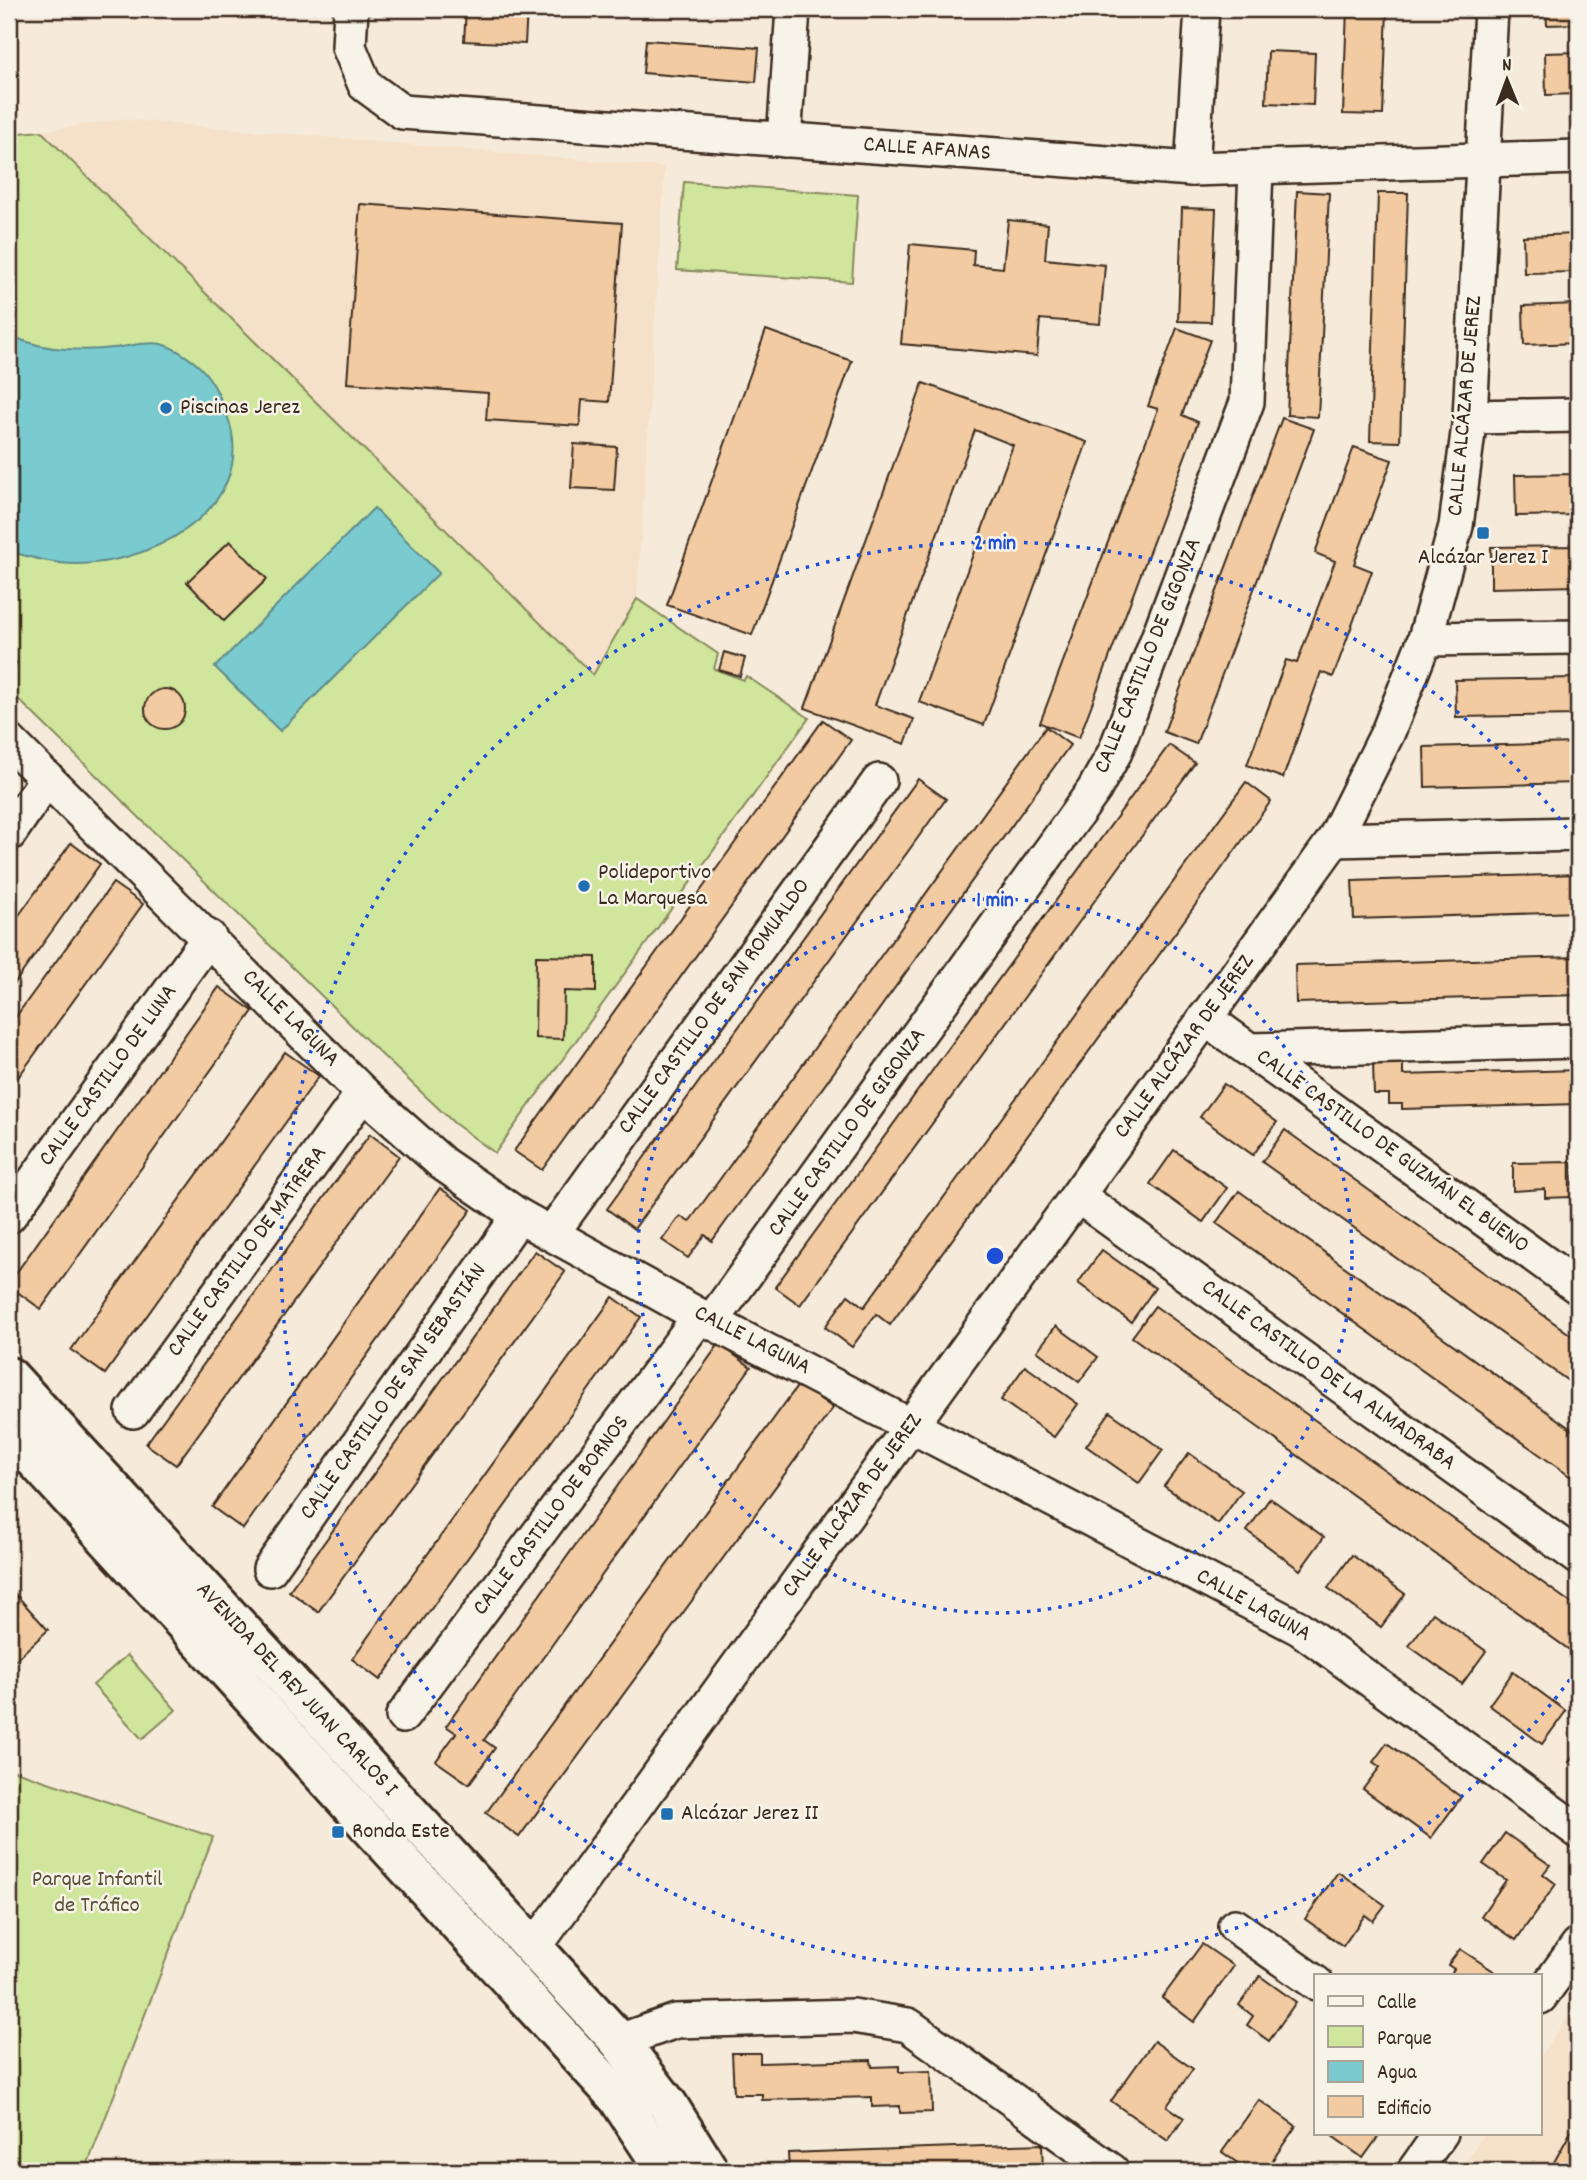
<svg xmlns="http://www.w3.org/2000/svg" width="1587" height="2180" font-family="Dekko,sans-serif">
<rect width="100%" height="100%" fill="#f6ebda"/>
<filter id="ink" filterUnits="userSpaceOnUse"><feTurbulence type="fractalNoise" baseFrequency=".0143" numOctaves="2"/><feDisplacementMap in="SourceGraphic" scale="14" xChannelSelector="R" yChannelSelector="G"/><feConvolveMatrix kernelMatrix="1 2 1 2 8 2 1 2 1" color-interpolation-filters="sRGB"/></filter>
<g filter="url(#ink)">
<g fill="#f5e1c9">
<polygon points="121,119 665,167 637,599 593,676 41,131"/>
<polygon points="1578,2003 1578,2171 1458,2171 1485,2133 1540,2133 1540,2057"/>
</g>
<g fill="#d0e69c" stroke="#86885d" stroke-width="2">
<polygon points="41,131 593,675 637,599 718,654 714,669 744,680 746,676 809,718 495,1153 454,1123 382,1055 9,690 9,134"/>
<polygon points="684,182 858,195 852,282 677,270"/>
<polygon points="127,1655 176,1710 142,1739 93,1685"/>
<polygon points="9,1769 213,1837 85,2171 9,2171"/>
</g>
<g fill="#79cbd0" stroke="#608b89" stroke-width="2">
<path d="M9,335c18,8 36,13 56,14 16,1 33,1 48,-1 15,-1 33,-7 48,-4 11,3 24,11 33,18 17,13 26,34 33,53 36,96 -86,157 -167,148 -16,-2 -35,-7 -51,-12z"/>
<polygon points="374,508 439,573 280,731 215,667"/>
</g>
<g fill="#f2cba2" stroke="#3b2a1e" stroke-width="2">
<polygon points="466,9 527,9 525,44 464,41"/>
<polygon points="706,9 743,9 743,14 706,11"/>
<polygon points="1347,9 1387,9 1383,115 1343,114"/>
<polygon points="1546,9 1578,9 1578,24 1547,25"/>
<polygon points="646,40 759,48 756,82 643,73"/>
<polygon points="1268,51 1315,53 1313,105 1266,103"/>
<polygon points="1578,52 1578,94 1546,95 1545,53"/>
<polygon points="1297,191 1329,193 1318,417 1287,415"/>
<polygon points="1378,193 1408,193 1400,442 1370,441"/>
<polygon points="360,204 622,223 609,402 582,400 580,426 486,420 488,393 347,383"/>
<polygon points="1182,208 1216,209 1211,322 1178,321"/>
<polygon points="1008,220 1048,224 1045,259 1105,265 1100,324 1040,319 1037,356 901,344 910,244 974,250 973,265 1003,268"/>
<polygon points="1578,234 1578,272 1524,273 1523,236"/>
<polygon points="1578,304 1578,343 1524,345 1523,306"/>
<polygon points="1177,328 1210,340 1182,415 1198,422 1079,738 1040,723 1158,409 1148,406"/>
<polygon points="766,330 852,361 752,635 667,605"/>
<polygon points="923,383 1087,442 984,725 919,702 1013,445 975,430 875,705 914,719 905,744 805,708"/>
<polygon points="1282,418 1314,429 1196,744 1164,732"/>
<polygon points="574,444 617,447 614,490 571,488"/>
<polygon points="1354,447 1392,460 1354,564 1372,571 1333,677 1321,672 1283,778 1247,765 1286,660 1297,663 1335,561 1315,553"/>
<polygon points="1578,474 1578,515 1516,516 1515,475"/>
<polygon points="230,541 267,579 224,621 187,582"/>
<polygon points="1578,546 1578,586 1491,588 1491,547"/>
<polygon points="724,652 745,658 740,676 719,670"/>
<polygon points="9,655 17,663 9,671"/>
<polygon points="1578,678 1578,715 1456,717 1455,680"/>
<circle cx="165" cy="709" r="20"/>
<polygon points="823,720 851,740 542,1170 514,1151"/>
<polygon points="1046,727 1070,745 712,1241 705,1235 688,1258 662,1240 680,1216 689,1222"/>
<polygon points="1578,743 1578,783 1425,787 1424,747"/>
<polygon points="1169,745 1195,763 800,1305 775,1287"/>
<polygon points="918,779 946,799 634,1229 607,1209"/>
<polygon points="1246,782 1271,801 890,1325 876,1314 852,1347 825,1327 848,1295 864,1307"/>
<polygon points="71,843 100,864 9,991 9,929"/>
<polygon points="1578,874 1578,912 1354,919 1352,881"/>
<polygon points="113,883 143,904 9,1090 9,1026"/>
<polygon points="536,956 596,957 596,992 564,991 563,1039 535,1038"/>
<polygon points="1578,957 1578,995 1296,1003 1295,965"/>
<polygon points="219,987 253,1011 41,1309 9,1286 9,1283"/>
<polygon points="285,1052 319,1076 105,1374 71,1350"/>
<polygon points="1403,1062 1403,1075 1578,1070 1578,1104 1402,1109 1402,1104 1389,1104 1389,1094 1374,1094 1373,1063"/>
<polygon points="1224,1084 1277,1122 1253,1155 1200,1117"/>
<polygon points="1285,1130 1578,1340 1578,1388 1262,1162"/>
<polygon points="370,1134 399,1156 176,1465 146,1444"/>
<polygon points="1174,1150 1227,1188 1203,1222 1150,1184"/>
<polygon points="1571,1162 1572,1185 1578,1184 1578,1226 1571,1226 1571,1197 1545,1198 1545,1189 1513,1191 1513,1163"/>
<polygon points="440,1188 471,1210 243,1529 212,1507"/>
<polygon points="1239,1191 1578,1434 1578,1482 1216,1223"/>
<polygon points="1102,1250 1155,1288 1131,1322 1078,1283"/>
<polygon points="535,1251 565,1272 318,1612 289,1591"/>
<polygon points="613,1297 641,1317 380,1680 352,1659"/>
<polygon points="1155,1306 1578,1608 1578,1656 1132,1337"/>
<polygon points="1056,1326 1098,1357 1079,1382 1037,1351"/>
<polygon points="719,1344 751,1367 484,1740 495,1748 469,1784 436,1761 456,1733 446,1726"/>
<polygon points="1025,1366 1078,1404 1054,1437 1001,1400"/>
<polygon points="799,1384 833,1408 519,1837 486,1813"/>
<polygon points="1110,1412 1163,1450 1139,1483 1086,1446"/>
<polygon points="1189,1453 1242,1491 1218,1524 1164,1486"/>
<polygon points="1270,1498 1324,1537 1300,1570 1247,1531"/>
<polygon points="1352,1555 1405,1594 1381,1627 1328,1588"/>
<polygon points="9,1587 48,1630 9,1666"/>
<polygon points="1433,1613 1486,1651 1462,1684 1409,1646"/>
<polygon points="1513,1672 1566,1711 1542,1744 1489,1705"/>
<polygon points="1387,1743 1461,1797 1431,1838 1363,1789 1380,1767 1373,1762"/>
<polygon points="1578,1750 1578,1769 1569,1762"/>
<polygon points="1505,1833 1550,1865 1543,1874 1556,1884 1516,1940 1481,1916 1506,1880 1483,1864"/>
<polygon points="1338,1872 1385,1905 1373,1921 1365,1915 1343,1946 1305,1919"/>
<polygon points="1202,1944 1234,1966 1194,2022 1162,1998"/>
<polygon points="1460,1949 1498,1974 1497,1975 1450,1975 1454,1969 1448,1965"/>
<polygon points="1260,1976 1296,2002 1269,2041 1247,2025 1253,2016 1239,2005"/>
<polygon points="1154,2041 1193,2069 1167,2106 1184,2118 1168,2141 1111,2101"/>
<polygon points="732,2053 760,2053 760,2063 871,2060 872,2067 899,2066 899,2072 931,2071 932,2112 900,2113 900,2106 872,2107 872,2097 762,2100 762,2094 734,2094"/>
<polygon points="1578,2068 1578,2087 1570,2082"/>
<polygon points="1259,2100 1296,2126 1265,2171 1249,2171 1222,2152"/>
<polygon points="1578,2119 1578,2171 1549,2171"/>
<polygon points="1328,2133 1381,2133 1363,2158"/>
<polygon points="1042,2144 1043,2171 789,2171 788,2153"/>
<polygon points="1307,2163 1319,2171 1301,2171"/>
</g>
<g fill="none" stroke-linecap="round" stroke-linejoin="round">
<g stroke="#3b2a1e" stroke-width="38">
<g id="minor">
<polyline points="351,9 349,47 365,85 402,112 1192,169 1578,157"/>
<polyline points="784,140 793,9"/>
<polyline points="1192,169 1202,9"/>
<polyline points="1470,417 1578,415"/>
<polyline points="1425,639 1578,637"/>
<polyline points="9,741 363,1093 443,1164 519,1216 700,1316 1299,1628 1578,1831"/>
<polyline points="9,834 47,778"/>
<polyline points="1334,840 1578,834"/>
<polyline points="1205,1018 1578,1287"/>
<polyline points="1250,1050 1578,1041"/>
<polyline points="1078,1196 1578,1557"/>
<polyline points="9,1216 209,937"/>
<polyline points="552,1233 879,781"/>
<polyline points="712,1321 1094,790 1115,752 1247,402 1256,169"/>
<polyline points="133,1411 363,1093"/>
<polyline points="270,1569 519,1216"/>
<polyline points="403,1716 700,1316"/>
<polyline points="1235,1926 1316,1983"/>
<polyline points="534,1948 1334,840 1388,732 1425,639 1456,526 1470,417 1491,9"/>
<polyline points="1540,1997 1578,1945"/>
<polyline points="619,2041 676,2021 853,2016 908,2025 1112,2171"/>
<polyline points="1414,2171 1441,2133"/>
</g>
</g>
<g stroke="#3b2a1e" stroke-width="44">
<g id="major">
<polyline points="9,1377 619,2041 668,2105 709,2171"/>
<polyline points="9,1431 618,2098 666,2171"/>
</g>
</g>
<use href="#minor" stroke="#f7f3e8" stroke-width="33"/>
<use href="#major" stroke="#f7f3e8" stroke-width="38"/>
</g>
</g>
<g fill="none" stroke="#1d4ed8" stroke-width="3.5" stroke-dasharray="3.5 7">
<circle cx="995" cy="1256" r="357"/>
<path d="M1576 1671A714 714 0 1 1 1576 841"/>
</g>
<g fill="#1f6fb2" stroke="#f7f3e8" stroke-width="2.5">
<circle cx="166" cy="408" r="7"/>
<rect x="1476" y="526" width="14" height="14" rx="3.5"/>
<circle cx="584" cy="886" r="7"/>
<rect x="660" y="1807" width="14" height="14" rx="3.5"/>
<rect x="331" y="1825" width="14" height="14" rx="3.5"/>
</g>
<g text-anchor="middle" dominant-baseline="central" stroke-width="5" stroke-linejoin="round" paint-order="stroke">
<g font-size="23" fill="#3b2a1e" stroke="#f7f3e8">
<text transform="translate(927 150) rotate(4)">CALLE AFANAS</text>
<text transform="translate(1466 406) rotate(-85)">CALLE ALCÁZAR DE JEREZ</text>
<text transform="translate(1149 656) rotate(-68)">CALLE CASTILLO DE GIGONZA</text>
<text transform="translate(715 1007) rotate(-54)">CALLE CASTILLO DE SAN ROMUALDO</text>
<text transform="translate(290 1019) rotate(45)">CALLE LAGUNA</text>
<text transform="translate(1185 1047) rotate(-54)">CALLE ALCÁZAR DE JEREZ</text>
<text transform="translate(109 1076) rotate(-54)">CALLE CASTILLO DE LUNA</text>
<text transform="translate(848 1133) rotate(-54)">CALLE CASTILLO DE GIGONZA</text>
<text transform="translate(1392 1152) rotate(36)">CALLE CASTILLO DE GUZMÁN EL BUENO</text>
<text transform="translate(248 1252) rotate(-54)">CALLE CASTILLO DE MATRERA</text>
<text transform="translate(752 1341) rotate(27)">CALLE LAGUNA</text>
<text transform="translate(1328 1376) rotate(36)">CALLE CASTILLO DE LA ALMADRABA</text>
<text transform="translate(394 1392) rotate(-55)">CALLE CASTILLO DE SAN SEBASTIÁN</text>
<text transform="translate(853 1506) rotate(-54)">CALLE ALCÁZAR DE JEREZ</text>
<text transform="translate(552 1516) rotate(-53)">CALLE CASTILLO DE BORNOS</text>
<text transform="translate(1253 1606) rotate(29)">CALLE LAGUNA</text>
<text transform="translate(296 1690) rotate(47)">AVENIDA DEL REY JUAN CARLOS I</text>
</g>
<g font-size="23" fill="#3b2a1e" stroke="#f7f3e8" text-anchor="start">
<text x="180" y="408">Piscinas Jerez</text>
<text x="1483" y="558" text-anchor="middle">Alcázar Jerez I</text>
<text x="598" y="873">Polideportivo<tspan x="598" dy="26">La Marquesa</tspan></text>
<text x="681" y="1814">Alcázar Jerez II</text>
<text x="352" y="1832">Ronda Este</text>
</g>
<g font-size="23" fill="#595037" stroke="#f7f3e8">
<text x="97" y="1880">Parque Infantil<tspan x="97" dy="26">de Tráfico</tspan></text>
</g>
</g>
<circle cx="995" cy="1256" r="10" fill="#1d4ed8" stroke="#f7f3e8" stroke-width="3.5"/>
<g font-size="21" text-anchor="middle" font-weight="bold" fill="#1d4ed8" stroke="#f7f3e8" stroke-width="5" stroke-linejoin="round" paint-order="stroke">
<text x="995" y="549">2 min</text>
<text x="995" y="906">1 min</text>
</g>
<rect width="1587" height="2180" fill="none" stroke="#f7f3e8" stroke-width="35"/>
<rect x="18" y="18" width="1552" height="2145" fill="none" stroke="#3b2a1e" stroke-width="2.5" filter="url(#ink)"/>
<rect x="1314" y="1974" width="228" height="161" fill="#f7f3e8" stroke="#aca397" stroke-width="2"/>
<rect x="1328" y="1996" width="35" height="10" fill="#f7f3e8" stroke="#aca397" stroke-width="2"/>
<text x="1377" y="2008" font-size="21" fill="#3b2a1e">Calle</text>
<rect x="1328" y="2026" width="35" height="21" fill="#d0e69c" stroke="#aca397" stroke-width="2"/>
<text x="1377" y="2044" font-size="21" fill="#3b2a1e">Parque</text>
<rect x="1328" y="2061" width="35" height="21" fill="#79cbd0" stroke="#aca397" stroke-width="2"/>
<text x="1377" y="2078" font-size="21" fill="#3b2a1e">Agua</text>
<rect x="1328" y="2096" width="35" height="21" fill="#f2cba2" stroke="#aca397" stroke-width="2"/>
<text x="1377" y="2114" font-size="21" fill="#3b2a1e">Edificio</text>
<g transform="translate(1507 80) rotate(359)" stroke="#f7f3e8" stroke-width="5" paint-order="stroke">
<path d="M0-5L12 26L0 18L-12 26Z" fill="#3b2a1e"/>
<text y="-10" font-size="19" font-weight="bold" text-anchor="middle" fill="#3b2a1e">N</text>
</g>
</svg>
